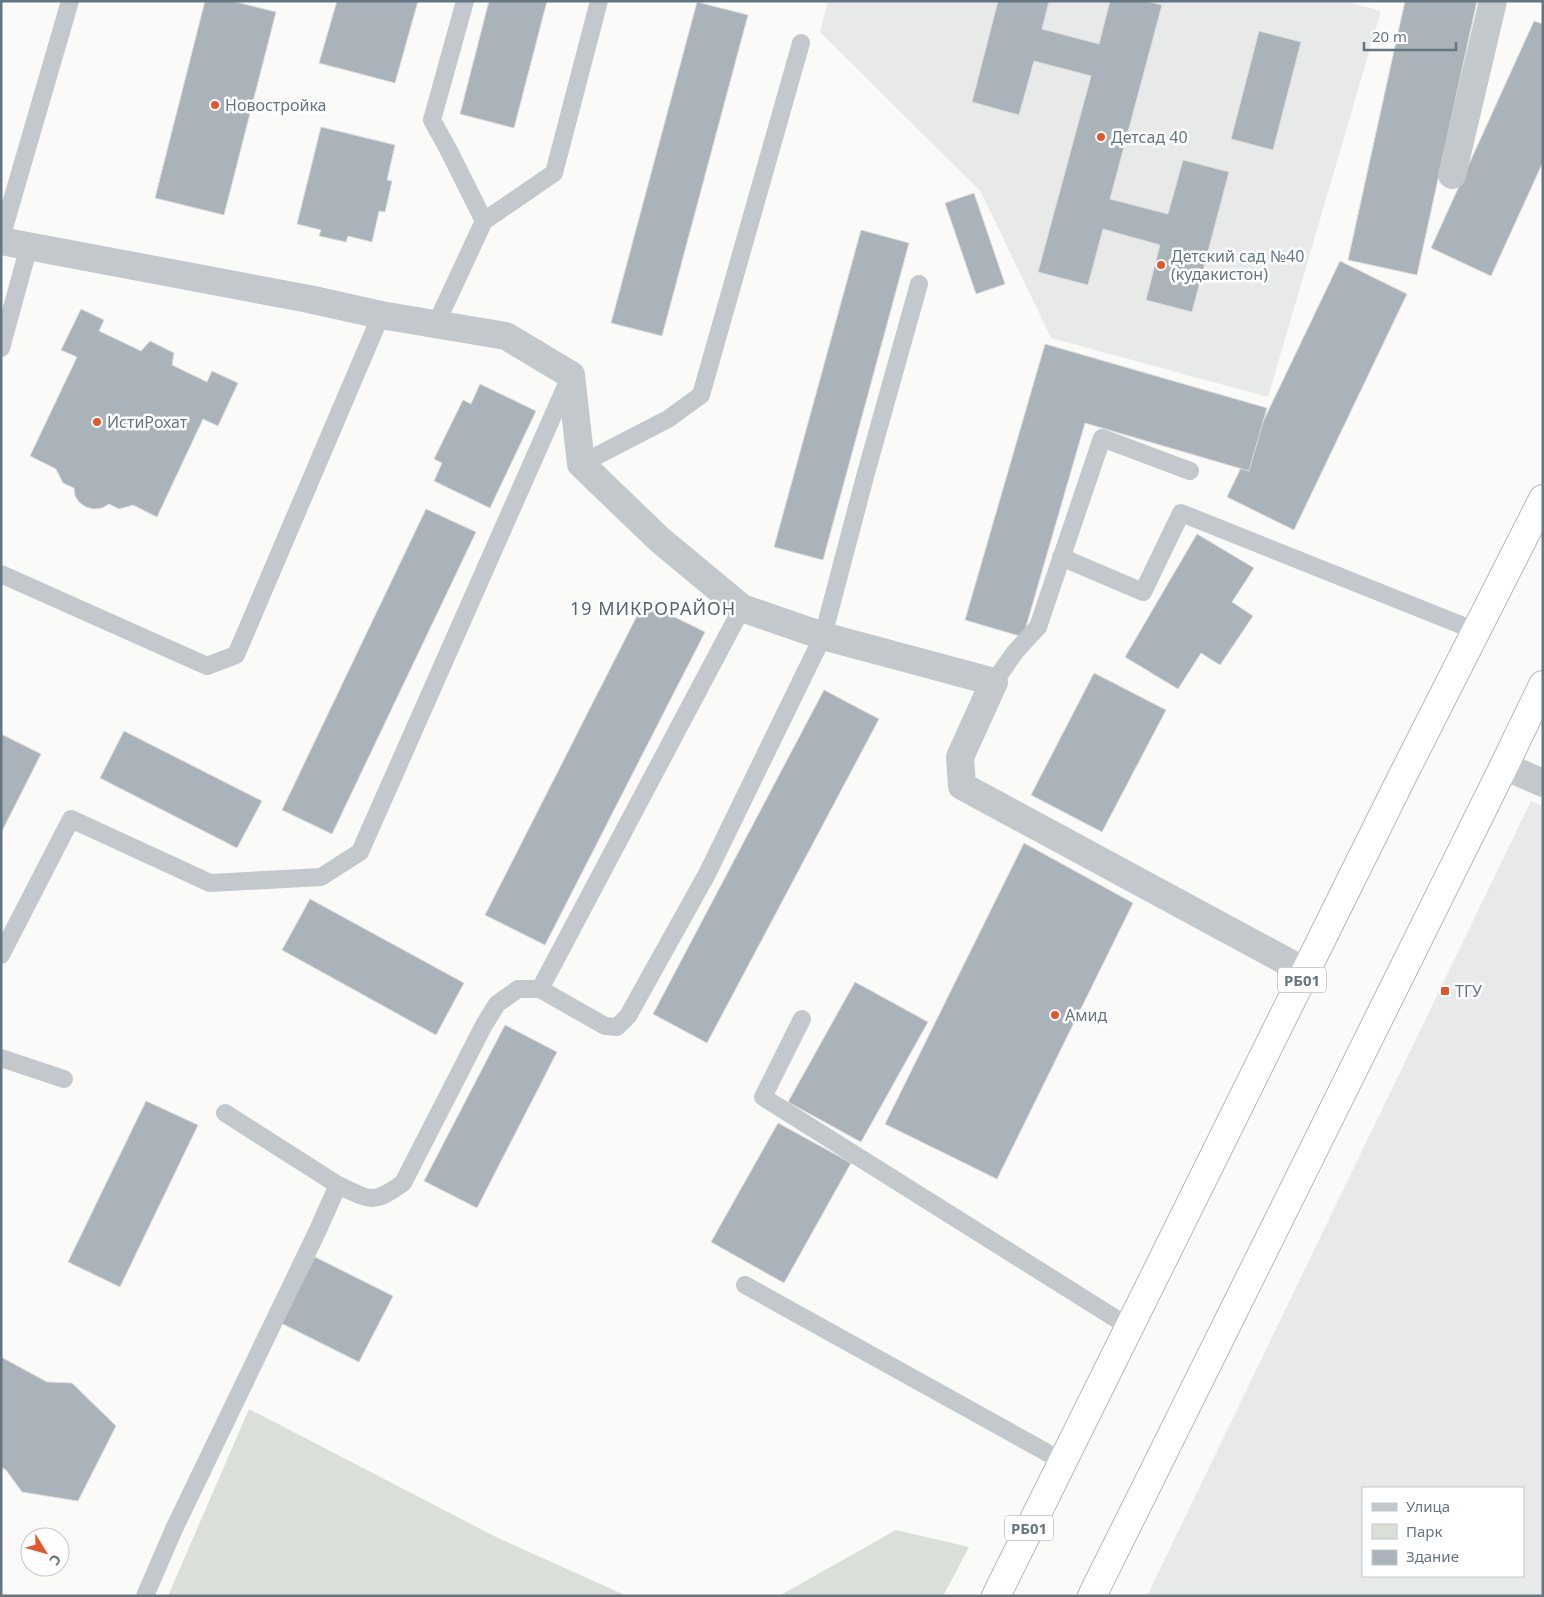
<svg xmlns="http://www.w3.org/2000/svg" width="1544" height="1597" font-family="'Noto Sans',sans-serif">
<rect width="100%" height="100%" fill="#fafaf8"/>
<g fill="#e8e9e9" fill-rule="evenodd">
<polygon points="828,1 1344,1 1381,11 1268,397 1051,338 981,192 820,32"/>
<path d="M1531,801l12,5v790h-396zM1363,1488h160v88h-160z"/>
</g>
<g fill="#dadfd7">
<polygon points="249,1409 496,1537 627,1596 168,1596"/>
<polygon points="896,1530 969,1547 943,1596 779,1596"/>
</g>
<g fill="#aab3b9" stroke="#dcdcda">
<polygon points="205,1 232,1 276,12 224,215 155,198"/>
<polygon points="337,1 418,1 395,83 319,63"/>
<polygon points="489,1 547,1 514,128 460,114"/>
<polygon points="998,1 1049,1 1042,29 1099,44 1110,1 1146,1 1162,5 1110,199 1168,214 1183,160 1229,172 1192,312 1146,300 1160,245 1103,229 1088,285 1038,272 1091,76 1034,61 1019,115 972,102"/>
<polygon points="1405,1 1477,1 1417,275 1348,260"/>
<polygon points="697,2 748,15 662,336 611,323"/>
<polygon points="1534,21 1543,24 1543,162 1491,276 1431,248"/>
<polygon points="1259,31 1301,42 1273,150 1231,139"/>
<polygon points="321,127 395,145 387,180 392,181 385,212 379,211 372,242 348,236 346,242 319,236 321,230 297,224"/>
<polygon points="974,193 1005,284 976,294 945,203"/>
<polygon points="861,230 909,243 823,560 774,547"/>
<polygon points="1340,261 1407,294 1294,530 1227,497"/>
<polygon points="81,309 104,320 99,331 141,351 150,341 174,353 172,365 207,382 212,371 238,383 218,426 203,419 157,517 133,505 119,509 109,504 102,508 94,509 86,507 79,502 75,496 74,488 63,483 56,469 30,456 77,357 61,350"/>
<polygon points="1045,344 1267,408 1249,471 1085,423 1023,637 965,620"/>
<polygon points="480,384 536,411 490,508 434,481 442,463 434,459 463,400 471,404"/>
<polygon points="426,509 476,532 332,834 282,810"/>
<polygon points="1197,534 1254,568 1232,602 1253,616 1220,665 1201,653 1178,689 1125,657"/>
<polygon points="644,602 705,632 545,945 485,915"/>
<polygon points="1094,673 1166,710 1102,832 1031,795"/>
<polygon points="824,690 879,719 707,1043 653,1014"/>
<polygon points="124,731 262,801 237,848 100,778"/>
<polygon points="1,734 41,754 1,833"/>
<polygon points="1024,843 1133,903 997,1179 885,1124"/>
<polygon points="310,899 464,983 436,1035 282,950"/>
<polygon points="855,982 928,1022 861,1142 788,1102"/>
<polygon points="505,1025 557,1052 477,1208 424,1181"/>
<polygon points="146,1101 198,1125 120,1287 68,1262"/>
<polygon points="778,1123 851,1163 784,1283 711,1242"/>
<polygon points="315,1257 393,1296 359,1362 281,1323"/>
<polygon points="1,1357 47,1382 72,1383 116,1426 78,1501 22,1492 6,1470 1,1467"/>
</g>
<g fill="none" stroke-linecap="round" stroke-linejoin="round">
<g stroke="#b4b9bd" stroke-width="30">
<g id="highway">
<polyline points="996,1596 1401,779 1543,499"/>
<polyline points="1092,1596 1504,766 1543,685"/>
</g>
</g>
<g stroke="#c3c8cc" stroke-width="18">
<polyline points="465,1 432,120 448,149 484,221"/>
<polyline points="1,238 70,1"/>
<polyline points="436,324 484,221 554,173 599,1"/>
<polyline points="1,348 29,246"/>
<polyline points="581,464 668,419 701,395 801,43"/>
<polyline points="1061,557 1143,592 1181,513 1476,631"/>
<polyline points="1,574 207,666 236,655 381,315"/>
<polyline points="994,682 1015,652 1038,627 1102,438 1190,471"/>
<polyline points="1,955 71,819 210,883 321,877 360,852 570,377"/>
<polyline points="540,989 742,608"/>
<polyline points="802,1019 763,1097 1129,1327"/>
<polyline points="1,1058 64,1079"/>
<polyline points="225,1113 338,1185"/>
<polyline points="745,1285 1062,1461"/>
<path d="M145,1596l29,-67 143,-297 21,-47c32,15 34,20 65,-2l81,-158 13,-21 21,-15h22l65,37 12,1 11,-11 79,-142 116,-238 43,-163 53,-189"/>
</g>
<g stroke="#c3c8cc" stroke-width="28">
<polyline points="1452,175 1493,1"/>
<polyline points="1,241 309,299 381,315 506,336 571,375 581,464 660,540 742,608 823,636 994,682 960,757 962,786 1306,972"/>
<polyline points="1504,766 1543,783"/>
</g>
<use href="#highway" stroke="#fff" stroke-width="28"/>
</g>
<g fill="#e4572e" stroke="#fff" stroke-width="2">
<circle cx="215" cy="105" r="5"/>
<circle cx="1101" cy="137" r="5"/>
<circle cx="1161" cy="265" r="5"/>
<circle cx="97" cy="422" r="5"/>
<rect x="1440" y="986" width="10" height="10" rx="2.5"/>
<circle cx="1055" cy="1015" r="5"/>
</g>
<g text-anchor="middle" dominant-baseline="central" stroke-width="5" stroke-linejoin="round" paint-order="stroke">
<g fill="#fff" stroke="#939fa8" stroke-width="1">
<rect x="1278" y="967.5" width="48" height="25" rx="4"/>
<rect x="1005" y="1515.5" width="48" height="25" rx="4"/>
</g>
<g font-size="15" font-weight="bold" fill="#657683">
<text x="1302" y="980">РБ01</text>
<text x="1029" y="1528">РБ01</text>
</g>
<g font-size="16" fill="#657683" stroke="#fff" text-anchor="start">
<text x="225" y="105">Новостройка</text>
<text x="1111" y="137">Детсад 40</text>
<text x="1171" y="256">Детский сад №40<tspan x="1171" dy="18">(кудакистон)</tspan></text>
<text x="107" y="422">ИстиРохат</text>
<text x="1455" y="991">ТГУ</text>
<text x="1065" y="1015">Амид</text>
</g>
<g font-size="18" letter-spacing="1" fill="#57646e" stroke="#fff">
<text x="653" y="608">19 МИКРОРАЙОН</text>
</g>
</g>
<rect width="1544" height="1597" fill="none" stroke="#657683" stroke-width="5"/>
<rect x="1362" y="1487" width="162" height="90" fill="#ffffff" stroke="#c1c8cd"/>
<rect x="1372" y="1503" width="25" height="8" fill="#c3c8cc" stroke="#c1c8cd"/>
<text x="1406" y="1512" font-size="15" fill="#657683">Улица</text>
<rect x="1372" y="1524" width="25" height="15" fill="#dadfd7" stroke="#c1c8cd"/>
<text x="1406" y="1537" font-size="15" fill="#657683">Парк</text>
<rect x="1372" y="1550" width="25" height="15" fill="#aab3b9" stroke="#c1c8cd"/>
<text x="1406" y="1562" font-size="15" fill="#657683">Здание</text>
<g transform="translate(45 1552) rotate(127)"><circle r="24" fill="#ffffff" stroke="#c1c8cd"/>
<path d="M0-4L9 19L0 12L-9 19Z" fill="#e4572e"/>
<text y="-8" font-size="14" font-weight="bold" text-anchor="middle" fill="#657683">С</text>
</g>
<path d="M1364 42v8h92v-8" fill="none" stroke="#657683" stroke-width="2.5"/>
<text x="1372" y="42" font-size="15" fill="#657683" stroke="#ffffff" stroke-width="4" paint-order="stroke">20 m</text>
</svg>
